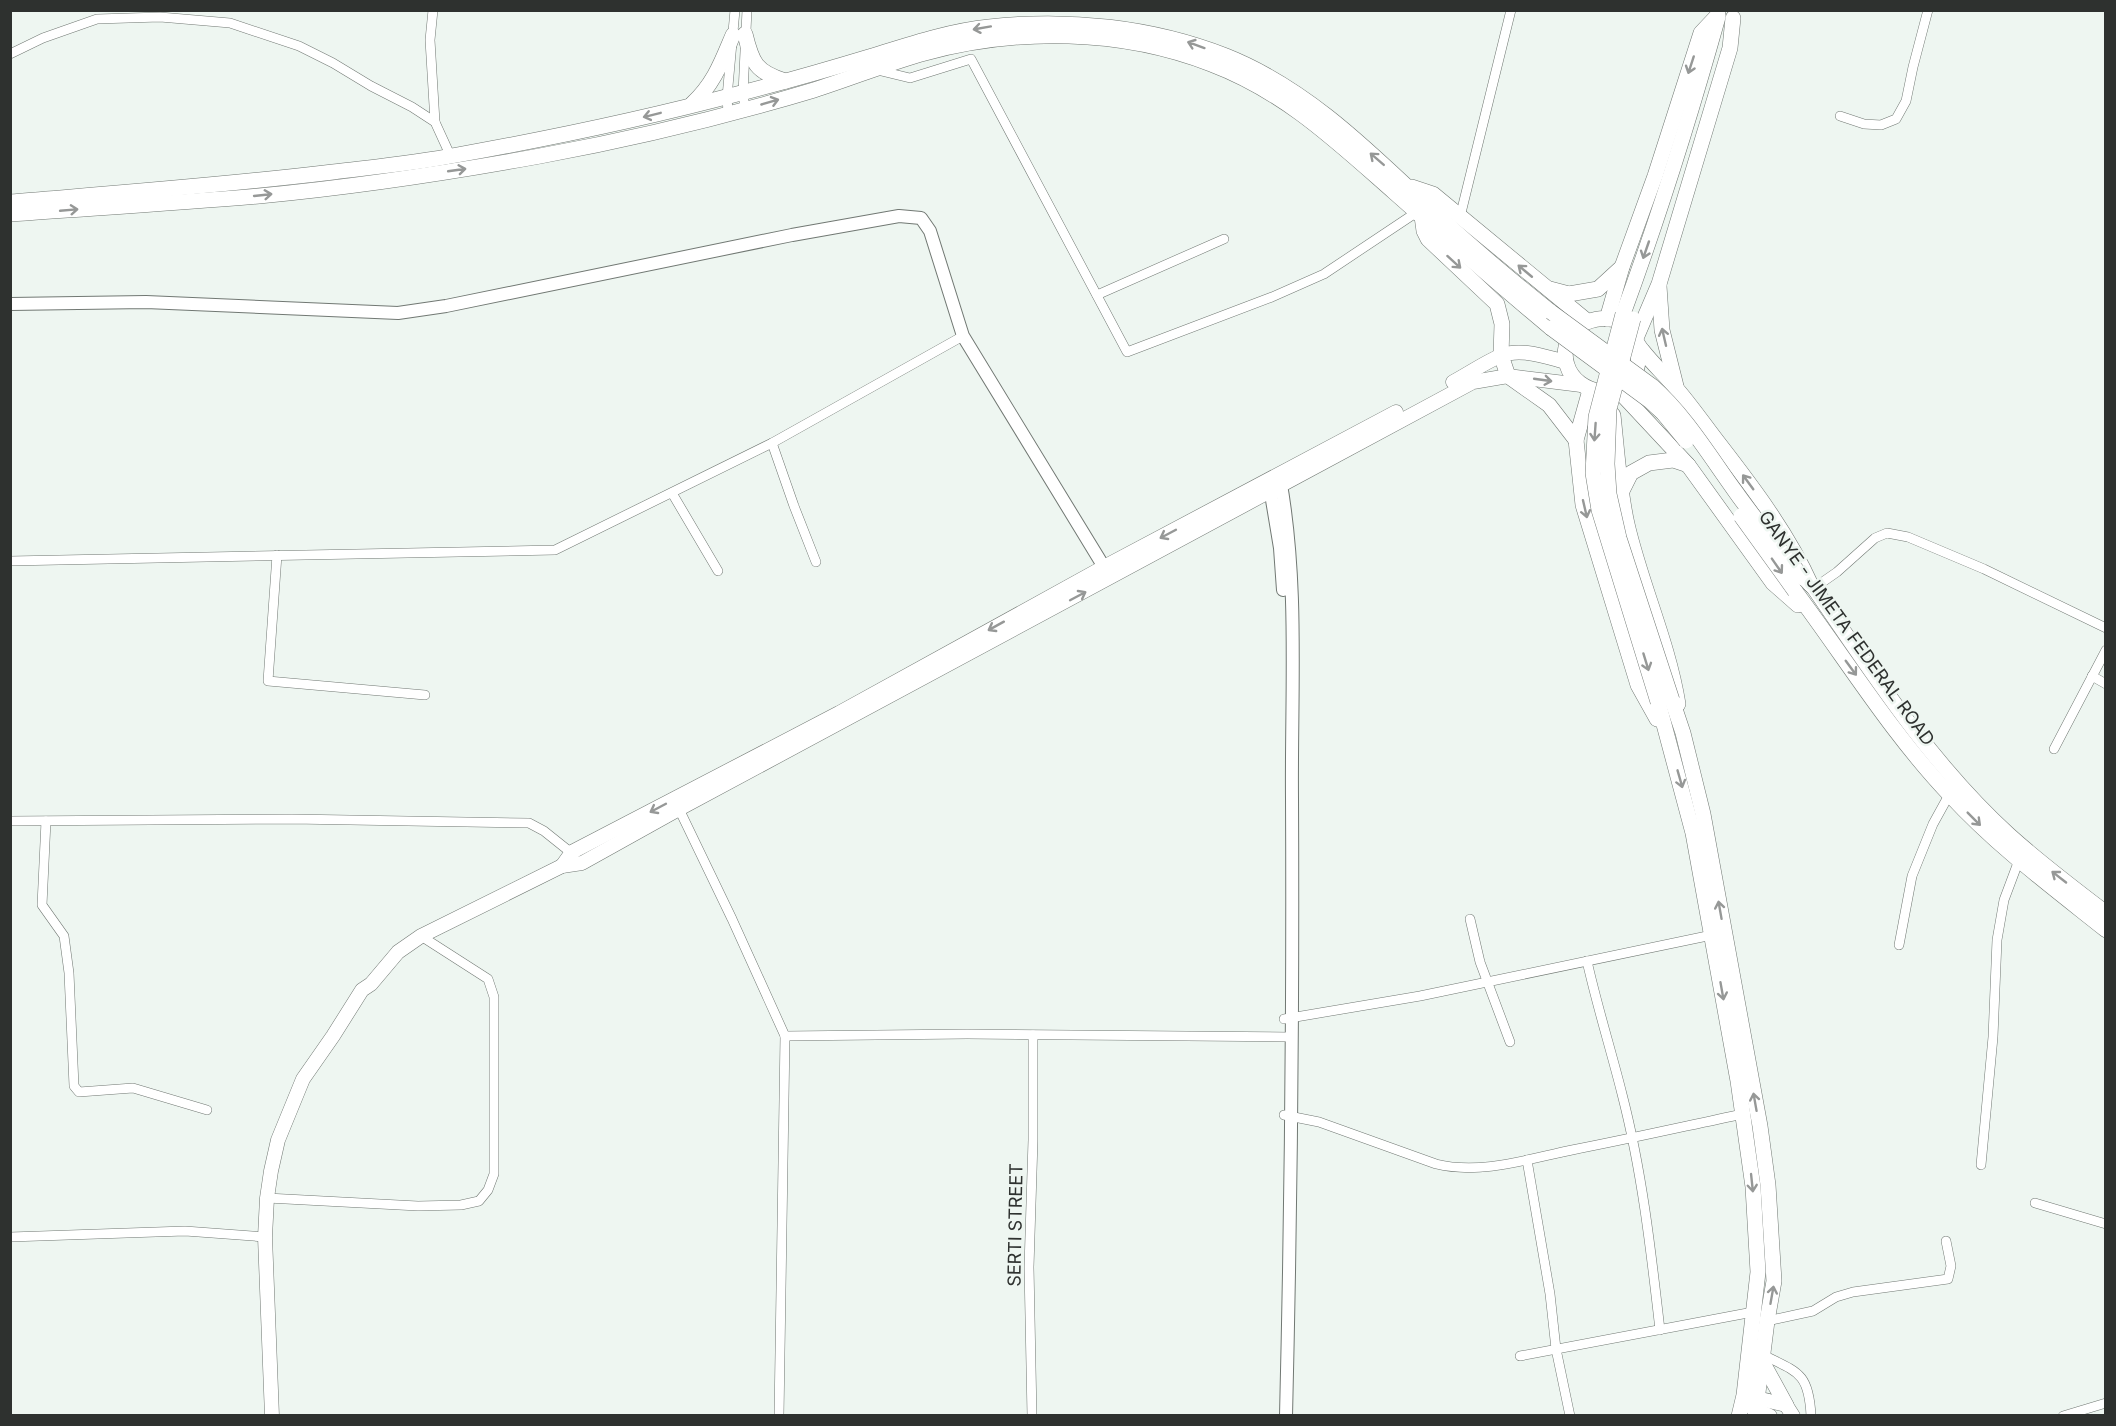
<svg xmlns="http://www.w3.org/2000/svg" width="2116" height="1426" font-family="Inter,sans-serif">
<rect width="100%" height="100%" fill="#eef6f1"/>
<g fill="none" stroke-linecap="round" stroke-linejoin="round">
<g stroke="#717873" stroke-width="10">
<g id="minor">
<polyline points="433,10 430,40 435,122"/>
<polyline points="10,54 43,38 97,19 160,17 230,23 299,46 333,63 371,86 412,107 435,122 451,157"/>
<polyline points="877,70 910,78 971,59 1127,352 1272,297 1324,274 1417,212"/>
<polyline points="745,109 743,93 747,10"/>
<polyline points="728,113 727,97 735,10"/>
<polyline points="1840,116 1864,124 1881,125 1896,119 1906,101 1913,67 1928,10"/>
<polyline points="1460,217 1511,10"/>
<polyline points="1097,295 1224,239"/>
<polyline points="772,443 794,506 816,562"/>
<polyline points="672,493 718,571"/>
<polyline points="277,555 268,681 425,695"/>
<polyline points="10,561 555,550 772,443 963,336"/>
<polyline points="1814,588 1837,572 1875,538 1887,533 1908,537 1984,569 2106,628"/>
<polyline points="2092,676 2106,684"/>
<polyline points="2054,749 2106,650"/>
<polyline points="679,809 732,919 785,1036 967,1034 1291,1037"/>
<polyline points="10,821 292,819 529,823 544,831 574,855"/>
<polyline points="46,821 42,905 64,936 69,973 74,1086 79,1092 133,1088 207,1110"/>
<polyline points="1470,919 1480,962 1510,1042"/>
<polyline points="1899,945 1912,876 1933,824 1949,795"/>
<path d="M1587,961c10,45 24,89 35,133 20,77 29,157 38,236"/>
<polyline points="1284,1019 1420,996 1712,935"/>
<path d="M1284,1115l35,7 117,42c45,11 92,-5 136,-14 57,-11 114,-24 171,-36"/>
<polyline points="1527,1160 1550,1294 1556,1349 1570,1416"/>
<polyline points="1981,1165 1993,1037 1997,940 2004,900 2019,860"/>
<polyline points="267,1198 418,1206 461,1205 479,1201 488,1190 494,1174 494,997 488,979 421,936"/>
<polyline points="2035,1203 2106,1224"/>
<polyline points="10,1237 185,1231 265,1237"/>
<polyline points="1767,1321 1813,1311 1836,1297 1853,1292 1948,1279 1951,1266 1946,1241"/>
<path d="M1763,1355c35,17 46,18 48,61"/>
<polyline points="1520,1356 1753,1312"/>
<polyline points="779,1416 785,1036"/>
<polyline points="1032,1416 1029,1267 1033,1140 1033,1035"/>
<polyline points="2063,1416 2106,1403"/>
</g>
</g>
<g stroke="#717873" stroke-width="14">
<g id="tertiary">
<polyline points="10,304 146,302 398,313 446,306 792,235 899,216 921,218 930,231 963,336 1104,567"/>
<path d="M1280,479c19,104 11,213 12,319 1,206 -1,412 -6,618"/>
<polyline points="1269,482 1280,548 1283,590"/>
</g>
</g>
<g stroke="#717873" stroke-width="15">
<g id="secondary">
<path d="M1453,382c15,-8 31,-19 47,-26 20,-9 46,1 66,6"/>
<polyline points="562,866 572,852 839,713 1104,567 1396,412"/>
<polyline points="1748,1396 1786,1405 1793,1416"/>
<polyline points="1747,1405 1770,1416"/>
<polyline points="272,1416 265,1237 267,1198 271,1171 278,1140 303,1079 333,1036 362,990 371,984 398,952 421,936 562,866 582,863 679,809 1473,382 1508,376 1581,385"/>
</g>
</g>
<g stroke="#717873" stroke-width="16">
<g id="primary">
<path d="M745,34c7,29 11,38 40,47"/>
<path d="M692,104c22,-20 30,-43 41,-69"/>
<polyline points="1412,187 1433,194 1587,321"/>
<path d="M10,202c108,-9 216,-17 323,-30 41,-5 83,-9 124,-17 95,-17 190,-37 284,-62 43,-11 85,-23 128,-36 39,-12 80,-26 120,-30 79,-9 163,0 237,29 83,33 147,99 211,159 37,34 75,66 114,97"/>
<path d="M10,214c83,-6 167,-11 249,-18 94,-9 188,-23 281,-40 92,-17 184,-39 274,-66 38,-12 74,-27 111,-37 93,-25 196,-24 286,11 74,28 125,77 183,128 52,46 104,92 157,136"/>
<polyline points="1422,216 1424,231 1428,239 1497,304 1502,324 1501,355 1508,376 1549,405 1576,440"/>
<polyline points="1659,286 1662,330 1676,386"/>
<polyline points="1550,289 1569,294 1598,289 1622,267"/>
<path d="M1623,314c36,-98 67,-197 95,-297"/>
<polyline points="1607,319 1622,267 1655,176 1701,33 1718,15"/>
<polyline points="1636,338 1659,284 1730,48 1733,18"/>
<path d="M1639,348c-1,7 0,16 -3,22 -11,34 -60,25 -69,-5 -4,-12 -1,-25 7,-34 11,-12 32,-16 46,-9 13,7 14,19 22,28 10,13 23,25 33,37 16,18 30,39 45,58 34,44 68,89 91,140"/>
<polyline points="1617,389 1688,465 1773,583 1798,605"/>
<polyline points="1590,390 1576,440 1583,505 1638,685 1657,719"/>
<path d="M1613,415c4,36 6,73 14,109 14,61 41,118 51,180"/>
<polyline points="1622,491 1631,473 1649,463 1673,460 1688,465"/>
<path d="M1804,578l10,10c59,86 117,176 195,247 31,28 64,53 97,78"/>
<path d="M1795,591c51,68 96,142 155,204 47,51 102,92 156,135"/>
<polyline points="1672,700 1683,733 1703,814 1760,1126 1768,1185 1774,1281 1767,1321 1755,1416"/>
<polyline points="1658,702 1693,833 1738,1081 1753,1187 1758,1272 1744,1395 1739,1416"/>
<polyline points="1763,1363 1786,1405"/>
</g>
</g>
<use href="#minor" stroke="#fff" stroke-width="9"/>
<use href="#tertiary" stroke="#fff" stroke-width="12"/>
<use href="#secondary" stroke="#fff" stroke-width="14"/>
<use href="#primary" stroke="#fff" stroke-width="15"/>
<g stroke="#717873" stroke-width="16" stroke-linecap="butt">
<g id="primary-bridge">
<path d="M1551,312l101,74c33,29 57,69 83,105 21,30 45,58 68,87"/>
<polyline points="1623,314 1596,417 1593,473 1599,510 1658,702"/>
<polyline points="1633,319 1609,409 1607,464 1609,494 1619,538 1672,700"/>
<polyline points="1551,328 1650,401 1663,413 1686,441"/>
<polyline points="1741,516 1795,591"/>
</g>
</g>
<use href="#primary-bridge" stroke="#fff" stroke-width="15"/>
</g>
<defs><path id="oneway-shaft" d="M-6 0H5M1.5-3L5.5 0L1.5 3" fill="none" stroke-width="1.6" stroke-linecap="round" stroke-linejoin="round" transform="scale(1.5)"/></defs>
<g stroke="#969897">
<use href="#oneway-shaft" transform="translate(982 28) rotate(170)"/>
<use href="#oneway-shaft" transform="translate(1196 45) rotate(-160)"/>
<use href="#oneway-shaft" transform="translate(1691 65) rotate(108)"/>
<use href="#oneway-shaft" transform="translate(770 102) rotate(-16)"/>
<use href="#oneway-shaft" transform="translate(652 115) rotate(166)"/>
<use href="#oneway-shaft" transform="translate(1377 159) rotate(-139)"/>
<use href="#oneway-shaft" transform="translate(457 170) rotate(-8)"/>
<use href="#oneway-shaft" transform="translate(263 195) rotate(-6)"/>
<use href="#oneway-shaft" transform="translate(69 210) rotate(-5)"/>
<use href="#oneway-shaft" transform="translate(1646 250) rotate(109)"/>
<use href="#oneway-shaft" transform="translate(1454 262) rotate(42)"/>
<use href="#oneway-shaft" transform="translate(1525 271) rotate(-140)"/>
<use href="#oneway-shaft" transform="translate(1664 337) rotate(-103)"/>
<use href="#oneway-shaft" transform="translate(1543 380) rotate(8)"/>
<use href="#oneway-shaft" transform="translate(1595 432) rotate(94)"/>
<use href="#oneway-shaft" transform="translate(1748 482) rotate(-126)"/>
<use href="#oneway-shaft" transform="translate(1585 509) rotate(77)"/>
<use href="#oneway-shaft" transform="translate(1168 534) rotate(152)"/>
<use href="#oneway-shaft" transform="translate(1777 566) rotate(55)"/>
<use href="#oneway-shaft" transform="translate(1078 596) rotate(-28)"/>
<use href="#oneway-shaft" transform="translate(996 626) rotate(151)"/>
<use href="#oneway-shaft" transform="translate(1646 662) rotate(73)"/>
<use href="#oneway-shaft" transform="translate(1851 668) rotate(54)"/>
<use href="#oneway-shaft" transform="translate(1680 779) rotate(74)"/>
<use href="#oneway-shaft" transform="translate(658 808) rotate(152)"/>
<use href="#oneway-shaft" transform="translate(1974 819) rotate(45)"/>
<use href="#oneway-shaft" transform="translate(2059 877) rotate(-142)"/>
<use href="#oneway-shaft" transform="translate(1720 910) rotate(-100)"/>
<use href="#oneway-shaft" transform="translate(1722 991) rotate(80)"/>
<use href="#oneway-shaft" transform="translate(1755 1102) rotate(-100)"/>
<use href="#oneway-shaft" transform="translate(1752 1183) rotate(84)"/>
<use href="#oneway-shaft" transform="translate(1772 1295) rotate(-80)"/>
</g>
<g text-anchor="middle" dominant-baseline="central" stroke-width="5" stroke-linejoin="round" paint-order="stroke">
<g font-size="18" fill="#2e312f" stroke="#eef6f1">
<text transform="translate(1847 628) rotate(54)">GANYE - JIMETA FEDERAL ROAD</text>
<text transform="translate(1015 1225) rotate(-89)">SERTI STREET</text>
</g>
</g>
<rect width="2116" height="1426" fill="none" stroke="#2e312f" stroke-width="24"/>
</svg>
